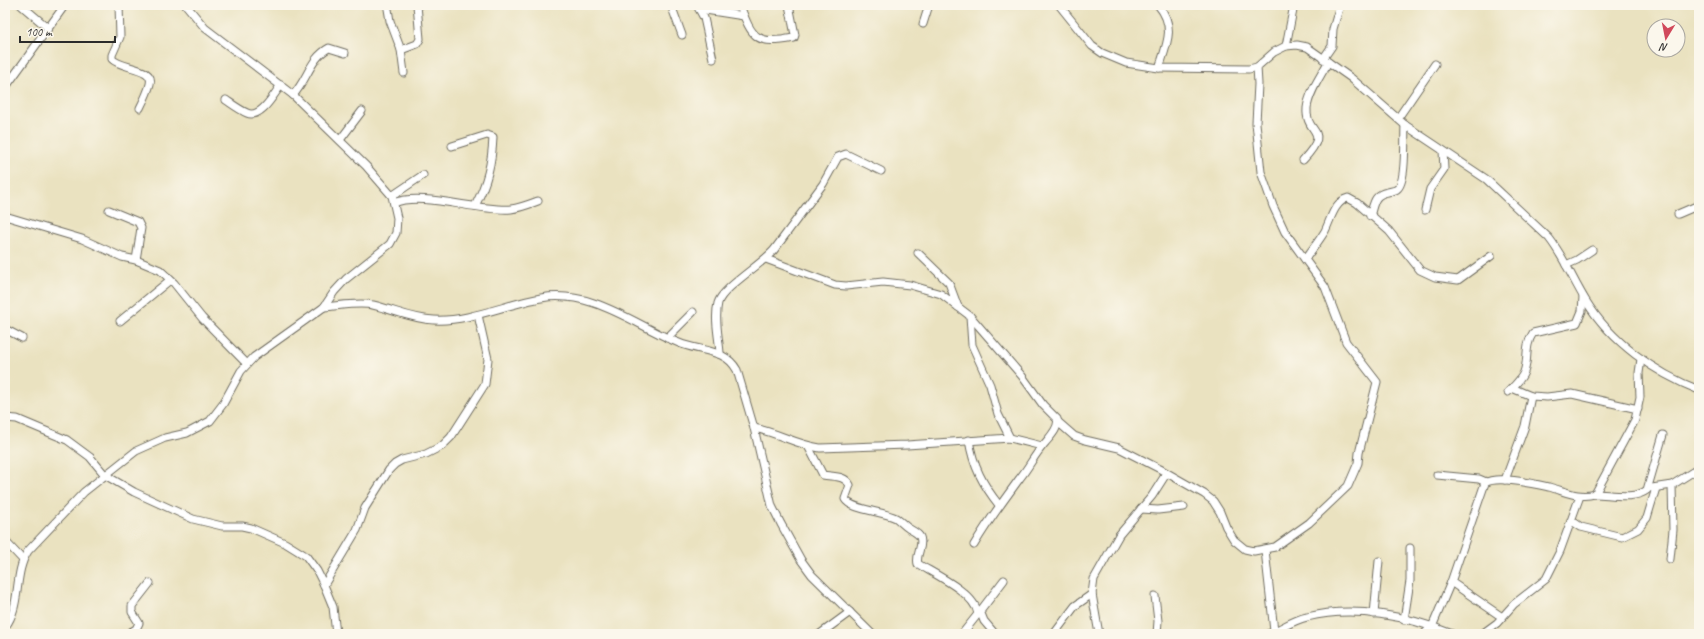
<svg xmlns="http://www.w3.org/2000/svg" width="1704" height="639" font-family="Caveat,sans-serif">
<rect width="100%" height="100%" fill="#fbf7ec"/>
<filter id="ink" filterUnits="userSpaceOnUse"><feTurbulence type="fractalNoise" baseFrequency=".025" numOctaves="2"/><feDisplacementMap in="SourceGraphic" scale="8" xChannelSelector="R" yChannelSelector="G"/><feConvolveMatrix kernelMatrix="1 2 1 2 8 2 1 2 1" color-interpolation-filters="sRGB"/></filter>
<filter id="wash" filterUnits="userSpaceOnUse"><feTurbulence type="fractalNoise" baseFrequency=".012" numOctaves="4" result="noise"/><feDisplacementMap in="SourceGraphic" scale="16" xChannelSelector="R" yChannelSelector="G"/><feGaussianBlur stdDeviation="0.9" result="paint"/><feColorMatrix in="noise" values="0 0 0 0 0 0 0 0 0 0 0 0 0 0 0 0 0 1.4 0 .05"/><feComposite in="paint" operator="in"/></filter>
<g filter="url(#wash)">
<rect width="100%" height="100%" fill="#eae2c0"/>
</g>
<g filter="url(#ink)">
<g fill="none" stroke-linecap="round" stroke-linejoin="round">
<g stroke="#6e6b5f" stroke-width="9">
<g id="minor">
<polyline points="21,5 48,28"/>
<path d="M119,5l1,32 -8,18v4c9,10 43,8 38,25 -2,8 -6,16 -10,24"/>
<polyline points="671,5 682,35"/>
<polyline points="697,5 704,18 713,59"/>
<path d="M740,5c12,34 17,40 54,33l1,-3 -6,-30"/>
<path d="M1059,5l33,41 10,7 24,10 33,5 90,1 8,-2 17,-15 12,-6 11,-1 10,2 44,31 54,47 81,54 63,59c15,19 24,42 37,63 25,41 69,72 113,89"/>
<path d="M1158,5c18,21 9,39 1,63"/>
<polyline points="388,9 390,21 401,50 404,73"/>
<polyline points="699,9 744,16"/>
<polyline points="923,24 929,5"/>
<polyline points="1286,46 1294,5"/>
<polyline points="401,50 417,44 420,39 417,5"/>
<polyline points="1323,59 1332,46 1333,29 1340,5"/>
<polyline points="5,88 65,5"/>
<path d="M293,95c14,-14 17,-37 36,-47l16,5"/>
<path d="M226,100c6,4 14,10 21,13 14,6 27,-19 34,-28"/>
<polyline points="1398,118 1435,64"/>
<polyline points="340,140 362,111"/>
<path d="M452,146l35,-11 6,2c-1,26 -6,46 -18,69"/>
<path d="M1303,160c30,-33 2,-24 4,-52 2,-16 14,-32 21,-46"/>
<polyline points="392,196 423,175"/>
<path d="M394,203c27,-12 85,9 117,6 9,-1 19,-5 27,-8"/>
<polyline points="109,210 138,222 141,228 136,260"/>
<polyline points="1425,210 1430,189 1444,169 1443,151"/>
<polyline points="1678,214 1699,205"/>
<polyline points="5,216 82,239 122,257 136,260 160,270 174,283 202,318 247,364"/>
<path d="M1370,216c4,-13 4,-22 18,-24 3,-1 7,-1 9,-3 10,-7 7,-52 8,-64"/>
<polyline points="918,253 949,283 958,307"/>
<path d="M766,259l69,26 11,1 37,-4 27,3 31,9 29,22 52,60 21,29 14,14c3,8 -7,18 -12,24 -10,11 -16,24 -25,35 -16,22 -32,43 -46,67"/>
<path d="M1305,259c7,-9 14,-18 20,-28 6,-12 9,-29 23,-33l9,5 32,28 31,39 15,7 23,3 33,-24"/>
<polyline points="1566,265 1577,260 1592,250"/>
<path d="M324,307c16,-1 33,-5 49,-2 21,5 39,14 61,15 34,2 73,-16 107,-22 51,-9 94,27 138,45 21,9 46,5 58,27l17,58 18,78 9,18 20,36 11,15 60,59"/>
<polyline points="970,316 972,345 990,385 998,414 1010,438"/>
<polyline points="120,321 170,280"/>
<polyline points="5,329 22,338"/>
<polyline points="667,338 693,312"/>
<path d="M720,353c-1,-15 -6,-34 -2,-50 4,-15 43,-38 56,-53l49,-66 15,-27 8,-3 35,17"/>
<polyline points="1512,388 1531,396 1547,397 1572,394 1638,409"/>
<path d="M1508,392c6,-6 13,-12 16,-20 5,-13 0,-26 9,-39l44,-10 5,-12 1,-14"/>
<polyline points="5,418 17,419 67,440 90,457 105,475 134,492 193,519 222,526 242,526 251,528 285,543 306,556 317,571 324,585 333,607 336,634"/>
<polyline points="1058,422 1074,436 1085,440 1119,448 1160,469 1204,494 1213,501 1220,512 1226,527 1234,540 1245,549 1254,551 1275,547 1309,523 1348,486 1358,463 1359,453 1377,382 1346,342 1325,287 1285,232 1273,206 1261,172 1256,123 1258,84 1257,67"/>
<path d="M754,428c22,4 43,17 66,20l87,-3 103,-7 32,8"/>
<path d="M969,440c4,26 14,45 30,65"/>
<path d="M808,446l15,29c10,2 22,0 27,10l-5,14c6,11 38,12 51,19 4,3 8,7 12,10 3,2 10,5 12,9 4,9 -5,18 -2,27 18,11 57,29 60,50l-16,20"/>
<polyline points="1437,475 1479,479 1486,482"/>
<polyline points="1505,480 1525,426 1531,396"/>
<polyline points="1652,488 1672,485 1699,468"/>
<path d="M1595,494c15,0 39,6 52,-4l16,-55"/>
<polyline points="1141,509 1158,510 1184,507"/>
<polyline points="1572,521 1581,527 1622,537 1638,529 1647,518 1656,488"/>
<polyline points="5,541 22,559"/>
<polyline points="1265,550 1274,631"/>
<polyline points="1670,559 1673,530 1672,485"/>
<polyline points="1451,582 1502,617"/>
<polyline points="324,585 357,530 365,508 389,470 395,464 402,460 426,454 442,446 451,437 485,384 488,359 478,315"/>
<polyline points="1155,596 1158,621 1157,634"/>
<polyline points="980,611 984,621 995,634"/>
<polyline points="978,614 1004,580"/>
<polyline points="1374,614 1379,561"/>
<polyline points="1404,620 1410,581 1410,548"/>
<path d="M5,627c17,-22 8,-53 23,-76l56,-59 52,-41 29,-13 22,-5 23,-12 13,-17 18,-33 13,-14 70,-50 10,-15 12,-13 44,-35 6,-11 1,-15 -5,-22 -26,-30 -73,-71 -88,-67 -19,-23"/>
<polyline points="127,634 136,629 139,623 132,612 132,606 150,583"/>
<polyline points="464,634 474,634"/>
<polyline points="820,634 850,612"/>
<polyline points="1054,634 1075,606 1092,594"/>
<polyline points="1099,634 1092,594 1094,579 1119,535 1152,496 1166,474"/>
<path d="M1268,634c13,-5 25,-14 39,-17 47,-12 101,-1 145,17"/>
<path d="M1424,634l8,-7 19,-45 34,-99c12,-8 50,1 64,4 16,4 29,12 46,7l40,-74 5,-23 -1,-24 2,-14"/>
<polyline points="1482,634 1497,623 1514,604 1546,579 1560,551 1580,496"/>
</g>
</g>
<use href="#minor" stroke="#fff" stroke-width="7"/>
</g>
</g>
<rect width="1704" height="639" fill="none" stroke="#fbf7ec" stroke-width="20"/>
<g transform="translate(1666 38) rotate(190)"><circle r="19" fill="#fbf7ec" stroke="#a8a59f"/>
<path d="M0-3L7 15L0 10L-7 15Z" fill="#d1495b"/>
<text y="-6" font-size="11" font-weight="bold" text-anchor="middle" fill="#2b2b2b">N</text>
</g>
<path d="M20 36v6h95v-6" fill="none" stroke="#2b2b2b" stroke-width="2"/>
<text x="26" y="36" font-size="12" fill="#2b2b2b" stroke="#fbf7ec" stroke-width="3" paint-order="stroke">100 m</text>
</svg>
